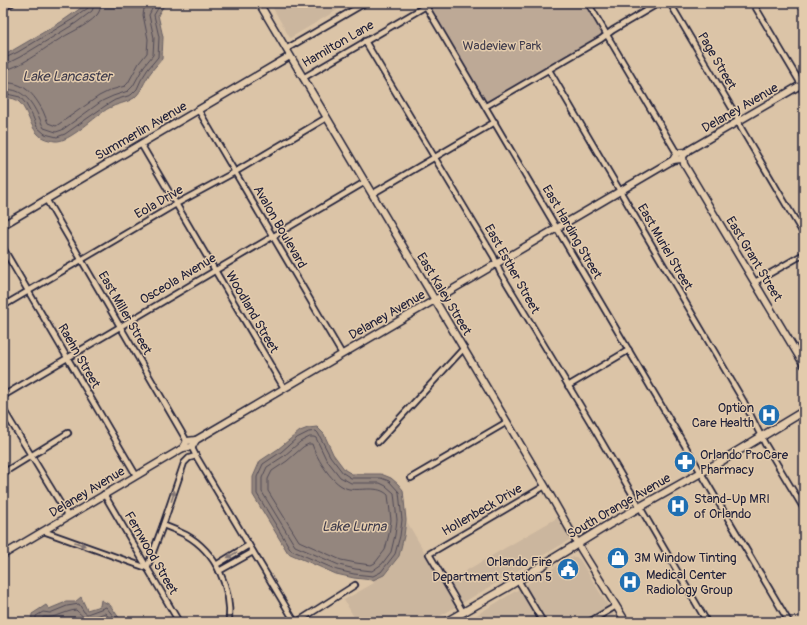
<svg xmlns="http://www.w3.org/2000/svg" width="807" height="625" font-family="Pangolin,sans-serif">
<rect width="100%" height="100%" fill="#dbc4a7"/>
<filter id="ink" filterUnits="userSpaceOnUse"><feTurbulence type="fractalNoise" baseFrequency=".025" numOctaves="2"/><feDisplacementMap in="SourceGraphic" scale="8" xChannelSelector="R" yChannelSelector="G"/><feConvolveMatrix kernelMatrix="1 2 1 2 8 2 1 2 1" color-interpolation-filters="sRGB"/></filter>
<g filter="url(#ink)">
<g fill="#cbb69e">
<polygon points="270,3 349,3 290,38"/>
<polygon points="679,495 687,510 677,516 668,501"/>
<polygon points="557,518 571,539 430,622 357,622 344,600 374,583 373,580 384,575 389,570 399,556 404,536 406,520 443,584"/>
<polygon points="574,557 576,557 580,560 618,622 465,622 570,558"/>
</g>
<polygon fill="#bda996" stroke="#706668" points="427,3 584,3 602,32 602,35 600,38 491,101 488,102 484,100"/>
<g fill="#94867e" stroke="#665e63">
<path d="M88,3h82l-7,4 -5,8 5,22 -1,22c-6,7 -12,13 -16,21 -4,7 -6,13 -12,18 -7,5 -18,6 -25,10 -13,7 -40,35 -54,33 -6,-1 -13,-2 -17,-7 -11,-10 -12,-42 -35,-35v-43l58,-34z"/>
<polygon points="317,427 324,434 333,454 345,470 352,474 381,474 391,478 398,484 403,490 406,520 404,536 399,556 384,575 373,580 354,578 336,574 288,553 253,495 253,477 260,461 278,449 300,431 308,428"/>
<polygon points="81,597 87,610 100,606 101,600 110,605 122,622 31,622 32,614 46,605 49,609 66,602 75,602"/>
</g>
<g fill="none" stroke-linecap="round" stroke-linejoin="round">
<g stroke="#504a56" stroke-width="1">
<polyline points="3,59 18,52 73,19 88,8 90,3"/>
<polyline points="3,64 8,63 20,57 76,23 92,11 95,3"/>
<path d="M3,70c15,-1 39,-20 52,-28 13,-9 31,-15 42,-27 3,-4 4,-8 4,-12"/>
<path d="M3,83c20,-2 31,11 40,28 2,4 3,8 5,12l8,3 3,-2 40,-28 12,-6 14,-4 3,-3 11,-20 8,-10 1,-14 -5,-24 1,-6 4,-6"/>
<path d="M3,90c17,-3 27,9 34,23 3,5 4,10 7,15l12,4 6,-2 40,-29 11,-5 15,-5 5,-5 11,-20 9,-11 1,-17 -5,-23 6,-12"/>
<polyline points="3,95 7,94 20,97 26,104 33,117 37,127 45,134 57,137 65,134 105,106 115,100 131,95 137,89 141,80 148,69 158,57 159,37 154,15 160,5 162,3"/>
<polygon points="309,432 316,431 318,433 330,456 343,473 351,478 381,478 389,481 399,492 402,520 400,536 395,554 381,572 373,576 354,574 337,570 291,550 257,494 257,477 263,464 281,452 297,438"/>
<polygon points="310,437 314,437 316,438 326,459 340,477 351,483 380,483 386,486 394,493 397,520 395,535 391,552 382,564 372,571 355,569 339,565 295,546 262,492 262,478 267,467 284,456 300,442"/>
<path d="M309,444h3c5,15 21,42 37,45 14,2 29,-4 39,6l3,25 -2,14 -4,16 -10,13 -4,2 -15,-2 -15,-3 -42,-19 -31,-50v-12l4,-8 15,-10 16,-14z"/>
<polyline points="36,622 36,616 43,612 50,613 67,606 79,604 84,612 87,614 106,607 118,622"/>
<path d="M41,622v-3l3,-2c11,2 21,-6 32,-7 14,14 13,8 29,3l8,9"/>
</g>
<g stroke="#22223b" stroke-width="8">
<g id="street">
<polyline points="424,3 789,622"/>
<polyline points="588,3 675,150 678,153"/>
<polyline points="670,3 736,115 741,128 804,235"/>
<polyline points="753,3 801,84 804,93"/>
<polyline points="3,8 12,3"/>
<polyline points="365,41 494,257 500,272 589,420 707,622"/>
<polyline points="286,49 365,3"/>
<polyline points="549,70 744,402 765,444 804,509"/>
<polyline points="303,78 426,6"/>
<polyline points="486,106 601,39 613,30 659,3"/>
<polyline points="199,111 342,354"/>
<polyline points="141,144 284,388"/>
<polyline points="372,194 495,122"/>
<polyline points="46,199 185,438 186,442"/>
<polyline points="3,248 136,475"/>
<polyline points="755,282 804,254"/>
<polyline points="3,306 176,204 235,172 326,118"/>
<polyline points="568,386 629,350"/>
<polyline points="3,396 365,182"/>
<polyline points="3,409 68,516"/>
<polyline points="378,442 464,348"/>
<polyline points="192,446 193,450 196,456 295,622"/>
<polyline points="3,473 68,433"/>
<polyline points="411,478 507,422"/>
<polyline points="104,494 179,622"/>
<path d="M163,525c8,3 15,6 23,10 30,17 46,53 43,87"/>
<polyline points="43,531 147,568"/>
<polyline points="216,565 249,545"/>
<polyline points="147,568 163,525 184,463 189,458 196,456"/>
<polyline points="219,571 253,552"/>
<polyline points="518,580 543,622"/>
<polyline points="463,612 429,554 545,486"/>
<polyline points="458,615 462,622"/>
<polyline points="297,622 355,585"/>
<polyline points="589,622 616,606"/>
</g>
</g>
<g stroke="#22223b" stroke-width="9">
<g id="secondary">
<polyline points="259,3 545,486 582,551 626,622"/>
<polyline points="683,157 684,164 804,365"/>
<polyline points="673,160 677,153 687,152"/>
<polyline points="3,225 290,56"/>
<polyline points="183,448 187,441 196,440"/>
<polyline points="3,555 183,448 192,447 196,440 208,433 673,160 681,159 683,156 689,150 804,83"/>
</g>
</g>
<g stroke="#22223b" stroke-width="10">
<polyline id="primary" points="446,622 504,589 608,525 718,463 804,411"/>
</g>
<use href="#street" stroke="#e3cbac" stroke-width="4.5"/>
<use href="#secondary" stroke="#e3cbac" stroke-width="6"/>
<use href="#primary" stroke="#e3cbac" stroke-width="7"/>
</g>
<defs><path id="oneway-solid" d="M-6-.8H1V-3.2L6.5 0L1 3.2V.8H-6Z"/></defs>
<g fill="#827674">
<use href="#oneway-solid" transform="translate(173 496) rotate(-72)"/>
<use href="#oneway-solid" transform="translate(80 544) rotate(20)"/>
<use href="#oneway-solid" transform="translate(232 555) rotate(150)"/>
</g>
</g>
<defs>
<g id="hospital-disc" transform="scale(1.15)"><circle r="9.5" fill="#1f6fb2" stroke="#e3cbac"/><path d="M-5-5h3v3.5h4V-5h3V5h-3V1.5h-4V5h-3Z" fill="#fff"/></g>
<g id="pharmacy-disc" transform="scale(1.15)"><circle r="9.5" fill="#1f6fb2" stroke="#e3cbac"/><path d="M-2-6h4v4h4v4h-4v4h-4v-4h-4v-4h4Z" fill="#fff"/></g>
<g id="shop-disc" transform="scale(1.15)"><circle r="9.5" fill="#1f6fb2" stroke="#e3cbac"/><path d="M-5-2.5h2.3a2.7 3.5 0 0 1 5.4 0H5L5.5 6h-11ZM-1.5-2.5h3a1.5 2.3 0 0 0-3 0Z" fill="#fff"/></g>
<g id="civic-disc" transform="scale(1.15)"><circle r="9.5" fill="#1f6fb2" stroke="#e3cbac"/><path d="M-.6-6.5H3V-4.5H.6V-3L4-1V1h2V6H-6V1h2V-1L-.6-3ZM-1.2 2.5V6h2.4V2.5Z" fill="#fff"/></g>
</defs>
<g fill-rule="evenodd">
<use href="#hospital-disc" x="769" y="415"/>
<use href="#pharmacy-disc" x="685" y="462"/>
<use href="#hospital-disc" x="678" y="506"/>
<use href="#shop-disc" x="618" y="558"/>
<use href="#civic-disc" x="568" y="569"/>
<use href="#hospital-disc" x="630" y="582"/>
</g>
<g text-anchor="middle" dominant-baseline="central" stroke-width="3" stroke-linejoin="round" paint-order="stroke">
<g font-size="13" fill="#22223b" stroke="#e3cbac">
<text transform="translate(338 44) rotate(-30)">Hamilton Lane</text>
<text transform="translate(717 61) rotate(60)">Page Street</text>
<text transform="translate(740 108) rotate(-30)">Delaney Avenue</text>
<text transform="translate(141 131) rotate(-30)">Summerlin Avenue</text>
<text transform="translate(159 202) rotate(-30)">Eola Drive</text>
<text transform="translate(280 227) rotate(60)">Avalon Boulevard</text>
<text transform="translate(572 232) rotate(60)">East Harding Street</text>
<text transform="translate(665 247) rotate(60)">East Muriel Street</text>
<text transform="translate(754 259) rotate(59)">East Grant Street</text>
<text transform="translate(512 269) rotate(61)">East Esther Street</text>
<text transform="translate(178 279) rotate(-31)">Osceola Avenue</text>
<text transform="translate(444 294) rotate(59)">East Kaley Street</text>
<text transform="translate(252 312) rotate(60)">Woodland Street</text>
<text transform="translate(125 313) rotate(60)">East Miller Street</text>
<text transform="translate(387 315) rotate(-30)">Delaney Avenue</text>
<text transform="translate(79 356) rotate(60)">Raehn Street</text>
<text transform="translate(87 492) rotate(-31)">Delaney Avenue</text>
<text transform="translate(619 506) rotate(-30)">South Orange Avenue</text>
<text transform="translate(482 510) rotate(-30)">Hollenbeck Drive</text>
<text transform="translate(151 553) rotate(60)">Fernwood Street</text>
</g>
<g font-size="13" fill="#413d4d" stroke="#e3cbac">
<text x="502" y="46">Wadeview Park</text>
</g>
<g font-size="13" fill="#22223b" stroke="#e3cbac" text-anchor="start">
<text x="754" y="408" text-anchor="end">Option<tspan x="754" dy="15">Care Health</tspan></text>
<text x="700" y="455">Orlando ProCare<tspan x="700" dy="15">Pharmacy</tspan></text>
<text x="694" y="499">Stand-Up MRI<tspan x="694" dy="15">of Orlando</tspan></text>
<text x="634" y="558">3M Window Tinting</text>
<text x="552" y="562" text-anchor="end">Orlando Fire<tspan x="552" dy="15">Department Station 5</tspan></text>
<text x="646" y="575">Medical Center<tspan x="646" dy="15">Radiology Group</tspan></text>
</g>
<g font-size="14" font-style="italic" fill="#3e3b4c" stroke="#e3cbac">
<text x="67" y="76">Lake Lancaster</text>
<text x="354" y="526">Lake Lurna</text>
</g>
</g>
<rect width="807" height="625" fill="none" stroke="#e3cbac" stroke-width="16"/>
<rect x="8" y="8" width="791" height="609" fill="none" stroke="#22223b" stroke-width="1.5" filter="url(#ink)"/>
</svg>
